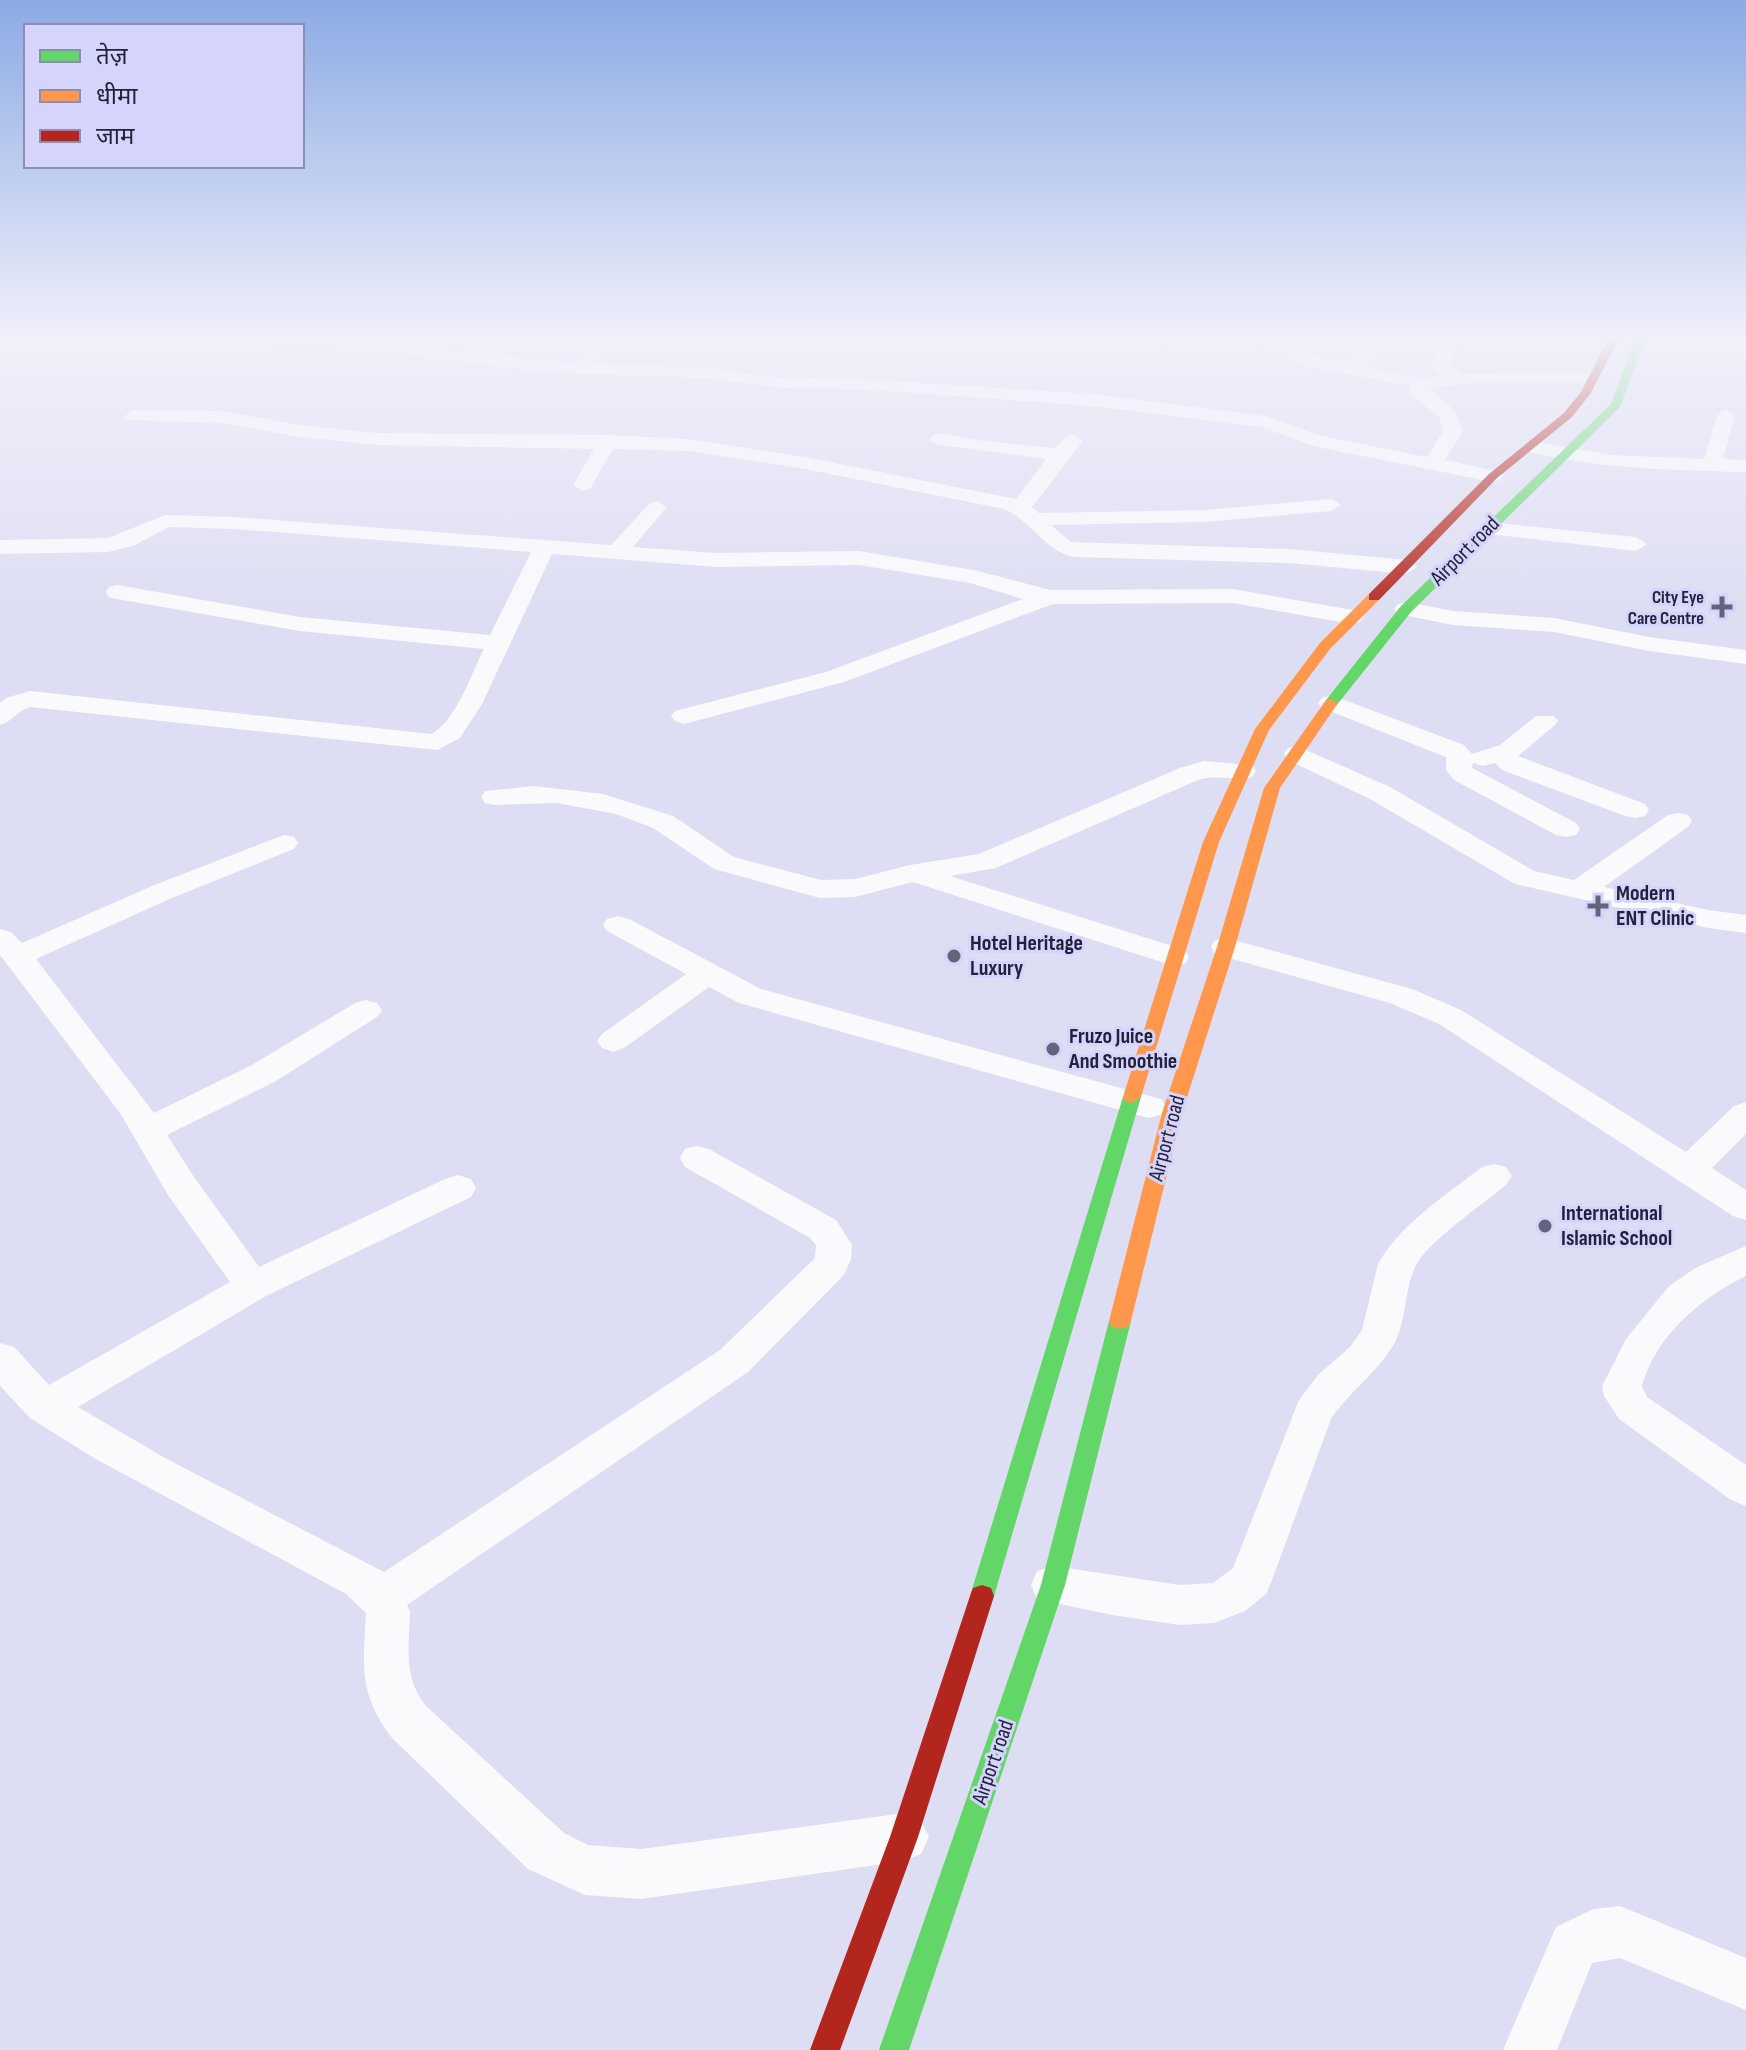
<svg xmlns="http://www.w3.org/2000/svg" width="1746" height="2050" font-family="'Sofia Sans Condensed','Noto Sans Devanagari',sans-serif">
<rect width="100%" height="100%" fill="#ddddf3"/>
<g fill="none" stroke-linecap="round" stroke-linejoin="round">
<g fill="#fafafd" fill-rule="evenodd">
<path d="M245,338h85l63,5 182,20 20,-25h17l-19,25 114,5 74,10 81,1 230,15 173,22 57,20 105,21 16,-26 -4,-14 -28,-22 -2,-4 2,-5 -106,-20 -63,-28c36,0 68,19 105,25l25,-25h18l-26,29 58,11 20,-2 -13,-11 18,-27h17l-16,26 15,10 131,-2 9,5 -9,5h-110l-55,6 26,23 8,20 -18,29 55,12 3,4 -3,4 -7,2 -176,-35 -55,-20 -170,-21 -230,-17 -81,-1 -74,-10 -163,-6 -151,-19 -140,-10z"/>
<polygon points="946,338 937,344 928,339 929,338"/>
<polygon points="1174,338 1192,338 1178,353 1166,353 1163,349"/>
<path d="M1726,409l9,6 -12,44 23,1v12c-75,-2 -148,-3 -222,-21l-3,-4 10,-6 80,14 93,4 13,-44z"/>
<path d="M133,410l88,1 79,14 77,8 231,2 81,4 116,18 211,42 30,-40 -106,-14 -7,-2 -3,-4 3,-4 7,-2 36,7 79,8 11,-11 7,-2 10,6 -51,66 7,6 165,-3 127,-11 10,6 -10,6 -127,11 -153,3 20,17 219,7 116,11 11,7 -11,7 -116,-11 -217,-6c-30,-8 -41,-36 -69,-48l-199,-40 -116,-18 -76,-2 -23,40 -7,2 -10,-6 21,-36 -217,-4 -77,-8 -79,-14 -95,-3 -2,-4z"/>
<path d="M657,501l10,6 -34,40 84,6 142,-2 115,19 76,20 183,-1 119,21 8,2 4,5 -4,5 -8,2 -119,-21 -180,1 -209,78 -160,42 -9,-3 -4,-5 4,-5 151,-39 197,-73 -53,-16 -111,-18 -142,2 -165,-13 -70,150 -22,34 -23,12 -407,-43c-12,3 -17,14 -30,18v-22l6,-5 24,-7 402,43c26,-17 38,-58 52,-85l-184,-18 -183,-32 -8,-2 -3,-5 3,-5 8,-2 183,32 190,18 41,-83 -296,-23 -66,-2 -36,19 -25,6 -108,2v-14l108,-2 57,-23 70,2 376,28 39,-42z"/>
<polygon points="1488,522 1636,537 1647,544 1636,551 1480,533 1477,528"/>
<polygon points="1406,602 1453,611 1554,618 1649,637 1746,650 1746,664 1649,651 1554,632 1453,625 1398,614 1394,609 1398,604"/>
<polygon points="1331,695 1464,745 1472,754 1500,745 1536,716 1554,716 1558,721 1554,726 1518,756 1645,804 1649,810 1645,816 1635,818 1625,816 1502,770 1495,763 1483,766 1473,763 1472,768 1576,823 1580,829 1576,835 1566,837 1556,835 1454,780 1446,770 1446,757 1322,708 1318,703 1322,698"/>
<polygon points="1297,746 1390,787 1534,871 1574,880 1668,815 1678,813 1688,815 1692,821 1688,827 1604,887 1708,910 1746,915 1746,933 1708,928 1515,884 1370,799 1288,760 1284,754 1288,748"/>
<path d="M1204,761l48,4 4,6 -4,6c-17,4 -36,-3 -54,3l-202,88 -46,8 235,74 4,7 -4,7 -11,2 -261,-84 -58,15 -35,1 -106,-29 -61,-41 -37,-14 -59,-11 -62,2 -10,-2 -4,-6 4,-6 49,-5 69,8 70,22 61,41 87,23 34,-1 55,-14 69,-11 201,-86z"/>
<path d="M284,835l10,2 4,6 -4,6 -122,49 -136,61 118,154 98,-48 103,-62 11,-3 11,3 5,7 -5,7 -101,64 -109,54 27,42 65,90 186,-88 13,-4 13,4 5,9 -5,9 -205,99 -188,111 87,51 219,114 336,-222 95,-92 1,-13 -6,-7 -125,-71 -5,-9 5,-9 12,-3 12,3 127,71 16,25 -1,14 -7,16 -96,97 -341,233 3,7c-1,35 -7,66 16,94l138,127 24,12 53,4 263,-36 17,7 8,17 -8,17 -17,7 -263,38 -56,-4 -57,-26 -136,-131c-34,-45 -29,-72 -26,-125l-20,-19 -252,-136 -64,-40 -30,-32v-43l14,4 35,38 181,-103 -62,-87 -48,-82 -120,-158v-26l11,3 11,11 130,-57z"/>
<polygon points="618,916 629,919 761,989 1161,1099 1166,1107 1161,1115 1149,1118 739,1003 709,987 624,1048 613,1052 602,1048 597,1041 602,1034 686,974 607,931 603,925 607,919"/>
<polygon points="1226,938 1412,989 1461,1010 1686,1152 1734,1106 1746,1102 1746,1134 1712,1168 1746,1190 1746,1220 1733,1216 1439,1024 1390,1003 1215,954 1211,947 1215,940"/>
<path d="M1494,1164l12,3 6,9 -6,9c-23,19 -79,57 -91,82 -11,24 -8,53 -21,77 -17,29 -44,47 -63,75l-59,161 -6,14 -21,17 -31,12 -34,2 -68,-10 -75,-16 -6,-14 6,-14 16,-5 127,19 33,-2 20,-15 66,-168 19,-25 32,-28 12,-17 16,-66c23,-41 67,-68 104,-97z"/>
<path d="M1746,1246v30c-45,22 -90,59 -104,110l5,11 99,68v41l-15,-6 -112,-81 -15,-23 -2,-10 24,-47 43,-53 28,-19z"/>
<polygon points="1620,1906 1746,1958 1746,2010 1620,1958 1592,1963 1557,2050 1503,2050 1556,1927 1593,1909"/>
</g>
<g fill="#63d668" fill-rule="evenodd">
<polygon points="1636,338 1646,338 1620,407 1411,612 1336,706 1326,706 1326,700 1401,606 1611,404"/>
<polygon points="1132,1091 1141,1097 994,1596 991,1604 982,1607 973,1604 970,1596 1123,1097"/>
<polygon points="1120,1313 1128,1315 1131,1321 1065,1585 909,2050 879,2050 1041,1585 1109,1321 1112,1315"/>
</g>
<g fill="#ff974d" fill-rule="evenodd">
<polygon points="1374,593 1380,597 1379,600 1330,649 1269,730 1219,842 1141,1097 1132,1103 1125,1101 1123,1097 1203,842 1255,729 1320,643 1369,594"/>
<polygon points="1331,699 1338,703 1280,788 1235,947 1182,1113 1131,1321 1128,1327 1120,1329 1112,1327 1109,1321 1162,1113 1217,947 1264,788 1326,700"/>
</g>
<g fill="#b3261e" fill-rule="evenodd">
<polygon points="1609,338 1619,338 1591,393 1572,417 1497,478 1379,600 1369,600 1369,594 1489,474 1564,413 1581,392"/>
<polygon points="982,1585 991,1588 994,1596 918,1837 840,2050 810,2050 890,1837 970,1596 973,1588"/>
</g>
</g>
<linearGradient id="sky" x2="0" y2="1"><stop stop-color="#8baae4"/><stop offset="0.54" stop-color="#f0f0fa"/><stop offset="1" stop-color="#f0f0fa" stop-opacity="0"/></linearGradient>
<rect width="1746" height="625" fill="url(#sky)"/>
<g fill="#65637b" stroke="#d5d4fc" stroke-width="3">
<path d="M1718 595h8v8h8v8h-8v8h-8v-8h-8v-8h8z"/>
<path d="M1594 894h8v8h8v8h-8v8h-8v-8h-8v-8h8z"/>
<circle cx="954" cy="956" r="8"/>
<circle cx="1053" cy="1049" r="8"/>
<circle cx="1545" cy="1226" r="8"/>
</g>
<g text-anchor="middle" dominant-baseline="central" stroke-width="6" stroke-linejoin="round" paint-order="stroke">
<g font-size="18" font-weight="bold" fill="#24223b" stroke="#d5d4fc" text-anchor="end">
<text x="1704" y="597">City Eye<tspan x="1704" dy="21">Care Centre</tspan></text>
</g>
<g font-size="22" fill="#24223b" stroke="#d5d4fc">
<text transform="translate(1465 551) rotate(-45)">Airport road</text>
<text transform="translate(1167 1138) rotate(-75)">Airport road</text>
<text transform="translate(993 1762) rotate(-71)">Airport road</text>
</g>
<g font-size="22" font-weight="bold" fill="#24223b" stroke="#d5d4fc" text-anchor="start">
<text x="1616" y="893">Modern<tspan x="1616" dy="25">ENT Clinic</tspan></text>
<text x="970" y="943">Hotel Heritage<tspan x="970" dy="25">Luxury</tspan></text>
<text x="1069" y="1036">Fruzo Juice<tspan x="1069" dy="25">And Smoothie</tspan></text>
<text x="1561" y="1213">International<tspan x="1561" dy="25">Islamic School</tspan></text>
</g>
</g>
<rect x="24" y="24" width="280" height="144" fill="#d5d4fc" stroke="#8e8daf" stroke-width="2"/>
<rect x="40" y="50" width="40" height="12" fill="#63d668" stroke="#8e8daf" stroke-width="2"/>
<text x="96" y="64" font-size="24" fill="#24223b">तेज़</text>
<rect x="40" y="90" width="40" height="12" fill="#ff974d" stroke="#8e8daf" stroke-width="2"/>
<text x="96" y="104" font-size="24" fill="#24223b">धीमा</text>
<rect x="40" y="130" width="40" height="12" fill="#b3261e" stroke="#8e8daf" stroke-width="2"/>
<text x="96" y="144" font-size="24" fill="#24223b">जाम</text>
</svg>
